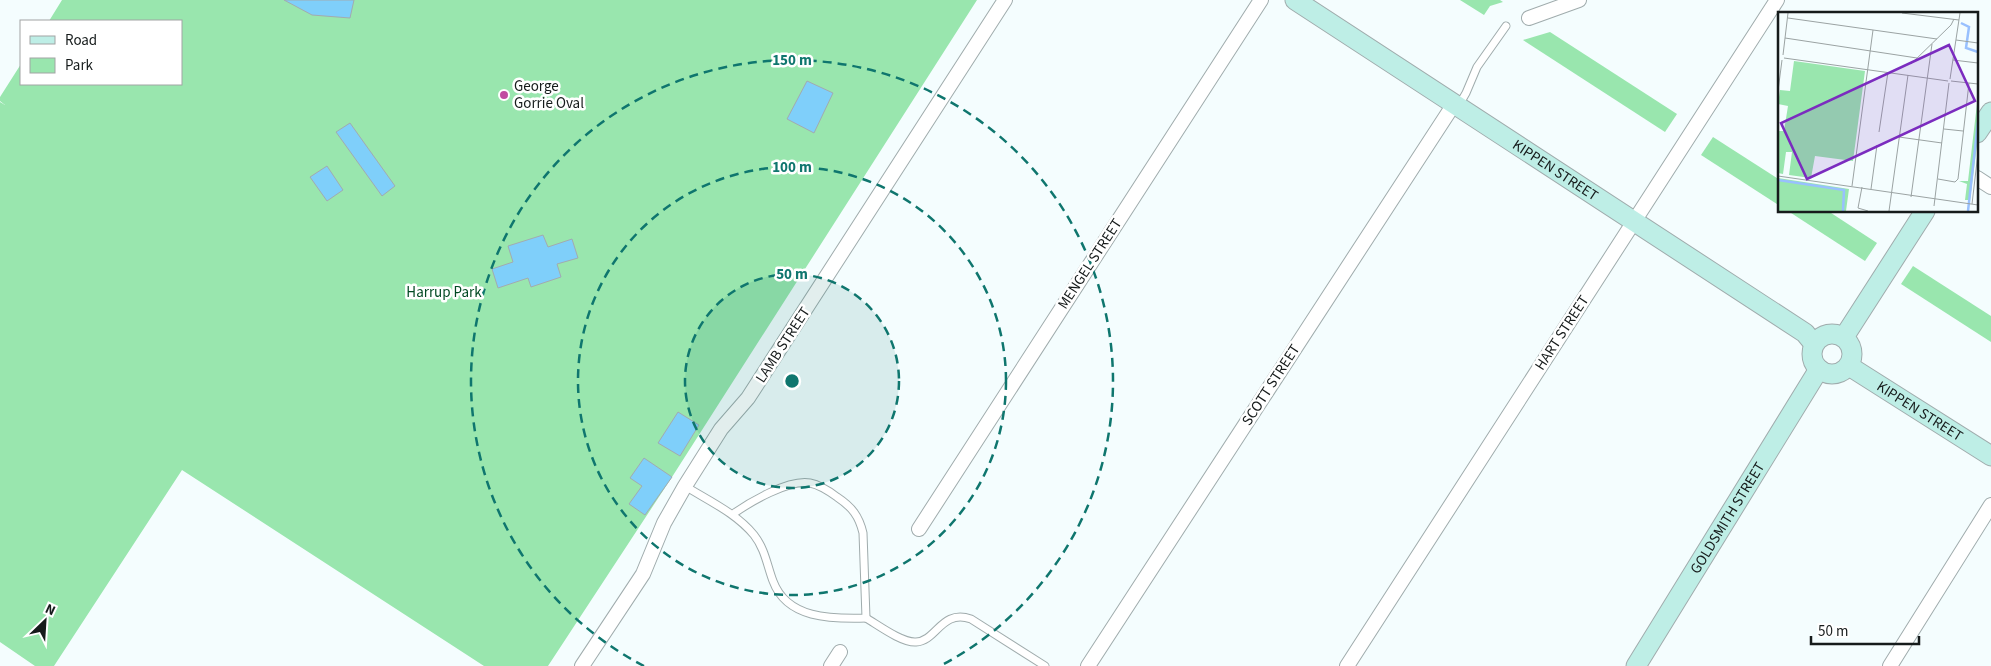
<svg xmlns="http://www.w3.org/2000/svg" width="1991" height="666" font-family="'Source Sans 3',sans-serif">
<rect width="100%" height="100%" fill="#f4fdfe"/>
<g fill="#99e6ae">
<polygon points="62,0 977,0 672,477 548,666 484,666 182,470 54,666 35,666 0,642 0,102 5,105 0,101 0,97 21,64 21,84 181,84 181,21 49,21"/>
<polygon points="1460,0 1500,0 1503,2 1490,6 1484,15"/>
<polygon points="1550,32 1677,114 1665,132 1523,40"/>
<polygon points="1713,137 1780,180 1780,206 1701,155"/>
<polygon points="1788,211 1828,211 1877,243 1865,261"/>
<polygon points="1913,266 1991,316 1991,342 1901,284"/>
</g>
<g fill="#7fcffa" stroke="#a2abb0">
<polygon points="284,0 354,0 350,18 312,15"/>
<polygon points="807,81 833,93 814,133 787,119"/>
<polygon points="350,123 395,186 382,196 336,132"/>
<polygon points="327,166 343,190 327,201 310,177"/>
<polygon points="543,235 548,247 572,239 578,258 557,264 561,277 531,287 528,278 498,288 492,269 513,262 508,246"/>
<polygon points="678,412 699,425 680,456 658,443"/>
<polygon points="644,458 672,477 645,515 629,504 642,486 630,478"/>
</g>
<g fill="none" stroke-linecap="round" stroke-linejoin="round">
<g stroke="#a0acad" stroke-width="9">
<g id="lane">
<polyline points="1459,105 1466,93 1477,67 1506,26"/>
<path d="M685,486c24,15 51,27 69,49 11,14 13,30 19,46 14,38 58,38 93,37l-3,-85c-4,-17 -11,-26 -26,-36 -8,-6 -17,-12 -27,-14 -21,-4 -60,19 -77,31"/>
<path d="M866,618c12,7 36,25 50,24 21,-1 25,-33 55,-23l74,47"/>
</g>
</g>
<g stroke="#a0acad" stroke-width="16">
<g id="street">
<polyline points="1529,18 1579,0"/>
<polyline points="1977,178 1991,187"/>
<polyline points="919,529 1261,0"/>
<polyline points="582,666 643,574 664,523 685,486 721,429 748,398 1005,0"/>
<polyline points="831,666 840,652"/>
<polyline points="1088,666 1454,104"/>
<polyline points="1347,666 1777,0"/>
<polyline points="1890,666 1991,505"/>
</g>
</g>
<g stroke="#a0acad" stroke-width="21">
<g id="secondary">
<path id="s1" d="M1295,0l510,333 9,11"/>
<polyline points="1977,133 1991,112"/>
<circle cx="1832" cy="354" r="20"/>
<polyline points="1844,337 1925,211"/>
<path id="s2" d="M1849,366l142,90"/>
<path id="s3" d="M1636,666l183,-297"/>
</g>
</g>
<use href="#lane" stroke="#fff" stroke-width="7"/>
<use href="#street" stroke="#fff" stroke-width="14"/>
<use href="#secondary" stroke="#beeee6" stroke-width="19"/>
</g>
<circle cx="792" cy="381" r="107" fill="#0f766e" fill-opacity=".12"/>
<g fill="none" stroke="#0f766e" stroke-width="2.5" stroke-dasharray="9 6">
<circle cx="792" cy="381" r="107"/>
<circle cx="792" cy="381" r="214"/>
<path d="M644 666A321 321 0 1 1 940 666"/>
</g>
<circle fill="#c14ba1" stroke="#fff" stroke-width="2" cx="504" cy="95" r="5"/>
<g text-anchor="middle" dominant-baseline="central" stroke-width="5" stroke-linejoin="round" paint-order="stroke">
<g font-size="15" fill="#161b1b" stroke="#fff" text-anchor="start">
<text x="514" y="86">George<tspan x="514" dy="17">Gorrie Oval</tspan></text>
</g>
<g font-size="15" fill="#161b1b" stroke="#fff">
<text stroke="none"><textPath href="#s1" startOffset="311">KIPPEN STREET</textPath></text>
<text transform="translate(1090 264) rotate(-57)">MENGEL STREET</text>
<text transform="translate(1562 333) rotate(-57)">HART STREET</text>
<text transform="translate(783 345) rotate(-57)">LAMB STREET</text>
<text transform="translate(1271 385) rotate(-57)">SCOTT STREET</text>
<text stroke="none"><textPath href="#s2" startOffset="84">KIPPEN STREET</textPath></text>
<text stroke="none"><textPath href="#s3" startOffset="174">GOLDSMITH STREET</textPath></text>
</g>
<g font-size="15" fill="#004922" stroke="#fff">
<text x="444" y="292">Harrup Park</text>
</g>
</g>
<g transform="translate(1778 12)">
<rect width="200" height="200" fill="#f4fdfe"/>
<path d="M16,49l71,10 -12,90 -38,-5 -4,22 -22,-3 3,-23h-6l-3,22 -5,-1v-42h6l4,-25 -10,-2 2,-14 10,1zM200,83v42l-8,63h-5l2,-16 -8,-3h9zM0,166l71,11 -3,22h-68z" fill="#99e6ae"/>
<path fill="none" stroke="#98c0fe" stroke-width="2.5" d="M183,11l8,4 -3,21 12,4M0,168l66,10 -1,21M190,199l10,-89"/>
<path fill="none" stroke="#9ba3a3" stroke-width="1" d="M124,1l57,7M10,6l149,21M7,26l132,20M178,28l22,3M5,43l5,-42M6,46l164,23M175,48l25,3M133,52l40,-39 3,-6M172,67l10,-66M173,69l27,3M0,79l4,-31M166,117l19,2M101,120l9,-60M121,125l43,6M0,164l200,29M160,167l17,3 3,-3 11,-96M74,174l21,-156M84,175l-4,21 10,3M93,177l6,-44M133,185l21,-153M194,192l6,-51M156,194l15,-123M111,199l19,-136"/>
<path fill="#7b2cbf" fill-opacity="0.15" stroke="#7b2cbf" stroke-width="2.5" d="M171,33l26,56 -168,78 -26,-56z"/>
<rect width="200" height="200" fill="none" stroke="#161b1b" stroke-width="2.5"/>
</g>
<circle cx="792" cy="381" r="8" fill="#0f766e" stroke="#fff" stroke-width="2.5"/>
<g font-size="15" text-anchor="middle" font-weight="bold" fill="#0f766e" stroke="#fff" stroke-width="5" stroke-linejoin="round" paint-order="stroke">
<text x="792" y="65">150 m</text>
<text x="792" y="172">100 m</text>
<text x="792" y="279">50 m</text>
</g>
<rect x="20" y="20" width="162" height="65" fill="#ffffff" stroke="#a2a4a4"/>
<rect x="30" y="36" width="25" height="8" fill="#beeee6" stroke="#a2a4a4"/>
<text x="65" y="45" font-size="15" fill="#161b1b">Road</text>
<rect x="30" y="58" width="25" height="15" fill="#99e6ae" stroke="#a2a4a4"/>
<text x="65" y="70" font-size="15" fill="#161b1b">Park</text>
<g transform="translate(45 621) rotate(25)" stroke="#ffffff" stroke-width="4" paint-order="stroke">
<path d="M0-4L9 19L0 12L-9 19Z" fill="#161b1b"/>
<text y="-8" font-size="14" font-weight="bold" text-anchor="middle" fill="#161b1b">N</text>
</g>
<path d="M1811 636v8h108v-8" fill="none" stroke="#161b1b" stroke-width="2.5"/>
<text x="1818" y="636" font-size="15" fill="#161b1b" stroke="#ffffff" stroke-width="4" paint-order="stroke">50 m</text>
</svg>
